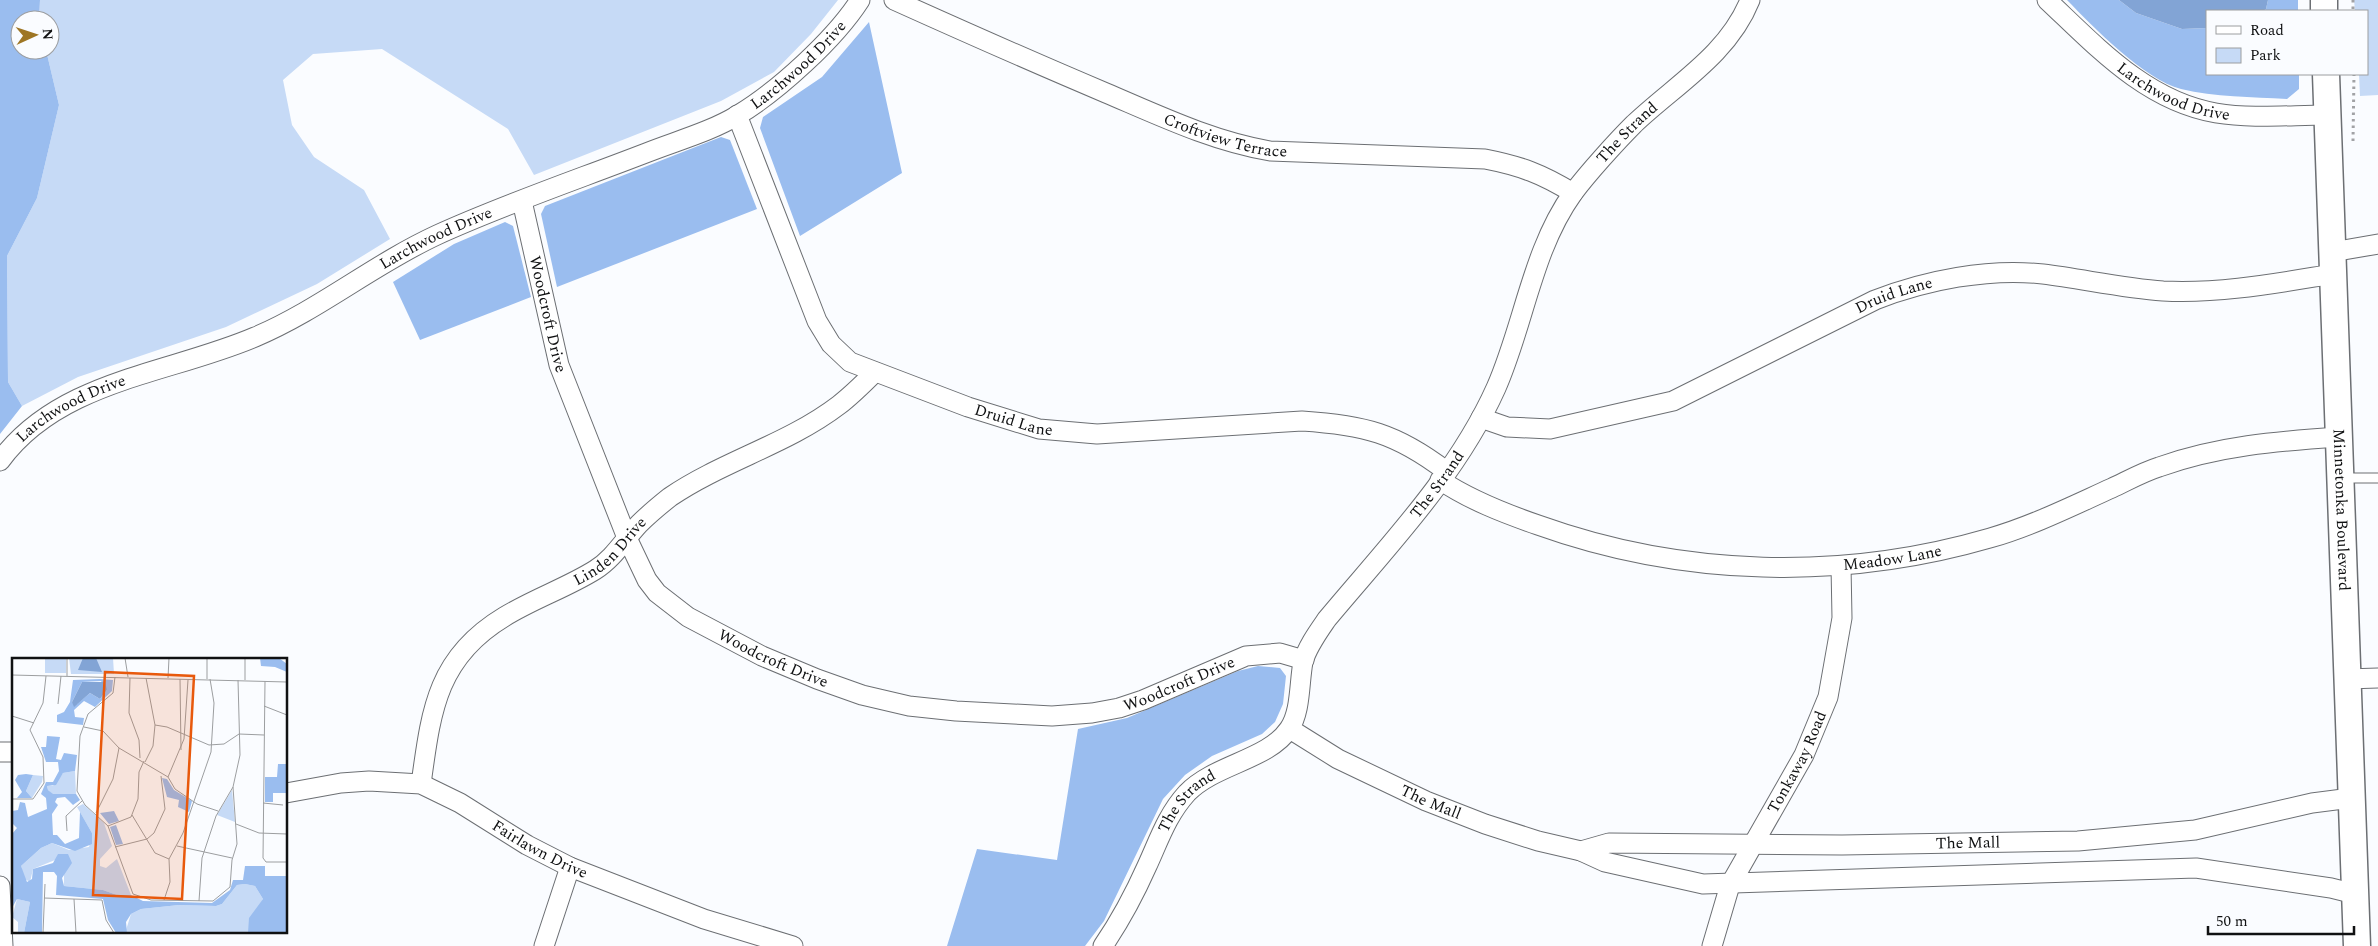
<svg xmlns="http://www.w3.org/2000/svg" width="2378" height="946" font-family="Spectral,serif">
<rect width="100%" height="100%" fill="#fafcff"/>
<g fill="#c6daf6">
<polygon points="40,0 838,0 811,34 774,72 721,101 534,175 508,129 382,49 313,54 283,80 292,125 314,157 364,190 390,239 317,284 226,327 78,377 22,406 8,382 7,256 37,198 59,105 46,50 50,50 50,20 39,20"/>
<polygon points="2354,0 2378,0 2378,95 2360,96 2359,74 2367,74 2367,11 2355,11"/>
</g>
<g fill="#9abdef">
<polygon points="0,0 40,0 39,20 20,20 20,50 46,50 59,105 37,198 7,256 8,382 22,406 0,434"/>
<path d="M2067,0h52l17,13 46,16 25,-1v46h92v15l-12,10c-35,-2 -72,-2 -106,-10 -36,-9 -88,-62 -114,-89z"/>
<polygon points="2268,0 2298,0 2298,11 2263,11 2266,9"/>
<polygon points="869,22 902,173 800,236 760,128 763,117 822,77"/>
<polygon points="721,137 730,140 757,209 557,287 541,214 545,206"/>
<polygon points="505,222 513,226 531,297 420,340 393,282 454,244"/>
<polygon points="1258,666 1280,668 1286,676 1283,704 1275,722 1262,734 1212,756 1185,775 1163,799 1104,921 1085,946 947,946 977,849 1057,860 1078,729 1127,718 1238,671"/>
</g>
<polygon fill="#82a4d5" points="2119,0 2268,0 2266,9 2263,11 2207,11 2207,28 2182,29 2136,13"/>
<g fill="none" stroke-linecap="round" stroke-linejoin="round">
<g stroke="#6c6f73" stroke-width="11">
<polyline id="lane" points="2343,478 2378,478"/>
</g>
<g stroke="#6c6f73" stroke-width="21">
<g id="street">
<path id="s1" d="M894,0c71,32 141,63 212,93 54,23 106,48 164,58l215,8c36,7 57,15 88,34"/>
<path id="s2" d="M2047,0c50,47 99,101 169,113 36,6 75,2 111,2"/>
<path id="s3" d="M737,115l80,206 14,23 19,18 118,45 71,22 58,5 205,-13c62,4 94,12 144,50"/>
<path id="s4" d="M522,201l37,164 68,173 20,42 10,13 31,24 74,39 55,23 45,16 47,11 47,5 96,5 40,-3 27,-5 24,-8 103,-44 34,-3 24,7"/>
<polyline points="2332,252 2378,244"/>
<path id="s5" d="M1481,418l26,9 43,2 123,-28 202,-101c51,-20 113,-32 168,-26 40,5 80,14 120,17 57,3 114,-8 170,-17"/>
<path id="s6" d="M0,461c59,-81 169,-87 255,-124 64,-27 119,-73 182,-102 68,-31 139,-55 209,-82 30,-12 64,-21 92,-38 40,-24 97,-76 122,-115"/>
<path id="s7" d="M1440,480c30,20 63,33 98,45 145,52 304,56 452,13 42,-12 82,-32 122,-50 15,-7 31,-16 47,-21 58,-21 119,-26 180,-30"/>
<polyline points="2347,679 2378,678"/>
<path id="s8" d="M1290,729l48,30 88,42 59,23 53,17 43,10 24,11 98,22 493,-16 135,20 24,6"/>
<polyline points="0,752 14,752"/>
<path id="s9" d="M421,784c10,-72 15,-126 83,-167 29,-18 62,-29 91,-47 18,-11 29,-30 44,-46 9,-9 21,-19 31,-27 53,-36 118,-53 169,-92 13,-10 24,-21 36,-33"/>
<path id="s10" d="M286,793l55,-10 28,-2 52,3 39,19 67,42 43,22 134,52 89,27"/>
<path id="s11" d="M1581,851l28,-8 233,2 236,-4 117,-11 117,-27 39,-5"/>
<polyline points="0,886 3,946"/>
<polyline points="544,946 570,867"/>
<path id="s12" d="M1103,946c17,-25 32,-53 44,-80 12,-26 20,-51 40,-73 28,-29 81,-33 102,-64 12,-17 10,-46 14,-67 4,-15 15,-30 24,-43 60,-72 130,-144 169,-231 28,-63 36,-138 77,-195 15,-20 43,-51 61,-69 41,-39 94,-69 116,-124"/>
<path id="s13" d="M1712,946l18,-61 74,-130 24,-58 14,-79 -1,-52"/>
</g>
</g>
<g stroke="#6c6f73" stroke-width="29">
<g id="secondary">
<polyline points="2324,0 2324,11"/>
<path id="s14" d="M2326,74l31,872"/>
</g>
</g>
<g stroke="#a1a2a5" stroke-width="3" stroke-dasharray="2.5 4" stroke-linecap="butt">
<polyline points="2353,0 2353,11"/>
<polyline points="2353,141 2354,74"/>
</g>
<use href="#lane" stroke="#fff" stroke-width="9"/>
<use href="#street" stroke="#fff" stroke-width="19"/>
<use href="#secondary" stroke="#fff" stroke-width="26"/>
</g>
<g text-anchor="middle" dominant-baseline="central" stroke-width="4" stroke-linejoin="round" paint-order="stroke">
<g font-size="16" fill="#101112" stroke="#fafcff">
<text stroke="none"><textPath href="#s6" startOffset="900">Larchwood Drive</textPath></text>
<text stroke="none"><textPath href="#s2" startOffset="159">Larchwood Drive</textPath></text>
<text stroke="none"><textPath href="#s1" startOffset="359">Croftview Terrace</textPath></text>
<text stroke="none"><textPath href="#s12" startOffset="994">The Strand</textPath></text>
<text stroke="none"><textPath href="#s6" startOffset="495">Larchwood Drive</textPath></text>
<text stroke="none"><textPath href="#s5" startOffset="442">Druid Lane</textPath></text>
<text stroke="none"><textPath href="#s4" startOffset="116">Woodcroft Drive</textPath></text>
<text stroke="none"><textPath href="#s6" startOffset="90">Larchwood Drive</textPath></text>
<text stroke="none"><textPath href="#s3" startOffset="448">Druid Lane</textPath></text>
<text stroke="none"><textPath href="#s12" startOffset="589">The Strand</textPath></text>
<text stroke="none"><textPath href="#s14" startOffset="436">Minnetonka Boulevard</textPath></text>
<text stroke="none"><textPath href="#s9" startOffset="321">Linden Drive</textPath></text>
<text stroke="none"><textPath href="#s7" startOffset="468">Meadow Lane</textPath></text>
<text stroke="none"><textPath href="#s4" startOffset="551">Woodcroft Drive</textPath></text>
<text stroke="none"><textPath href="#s4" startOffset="971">Woodcroft Drive</textPath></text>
<text stroke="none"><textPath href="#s13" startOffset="204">Tonkaway Road</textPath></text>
<text stroke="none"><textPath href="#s8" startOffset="159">The Mall</textPath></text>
<text stroke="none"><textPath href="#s12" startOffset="169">The Strand</textPath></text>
<text stroke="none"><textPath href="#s11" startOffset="388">The Mall</textPath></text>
<text stroke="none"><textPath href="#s10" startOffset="272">Fairlawn Drive</textPath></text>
</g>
</g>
<g transform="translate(12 658)">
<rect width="275" height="275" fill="#fafcff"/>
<path d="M33,0h21v15h-21zM57,0h44l1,16h-43zM63,113l1,23h-24l-4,-4 -1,-4h6l10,-13zM21,117l10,1 -1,6 -10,16 -6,-7zM220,132l3,32 -18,-7zM71,146l21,19 8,23 -12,13v7l6,2 11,-9 14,36h-14l-14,-5 -39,-4v-11l-9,-15 -22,9 -3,13 -7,-4 -2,-12 20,-18 11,-5 17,7 20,-3 3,-14 -15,-26zM233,226l10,2 8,13 -15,34h-121l-1,-3 5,-16 10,-5 38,-4 37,1 6,-2 15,-19zM5,241l13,3 -6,31h-6v-11l-6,-5z" fill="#c6daf6"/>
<path d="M248,0h19l8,6v8l-12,-5 -14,-1zM88,21l13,1 -1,11 -17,16 -11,-6 -10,9 1,7 9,1 -1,7 -26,-3v-7l7,-3 6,-10 3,-22zM89,23l6,9 -7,9 -10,-6 -13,11 -5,-2 10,-20zM35,78l13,1 -4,22 5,1 3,-7 13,2 -2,16 -12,2 -7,12 -9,1 1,4 5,4h23l4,6 -7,5 -8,-8 -8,1 -2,4 3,3 -6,9 1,21h4l8,9 14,-6 1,-26 12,21v11l-17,7 -23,-8 -11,5 -20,18 6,16 5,-3 1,-10 20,-6 5,-9h10l4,9 -10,15 2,8 39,4 14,5h14l12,6 69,2 18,-13 3,-10h10l2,-14h20v10h22l-1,57h-38l1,-15 14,-19 -8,-13 -10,-2 -8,1 -15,19 -6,2 -37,-1 -38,4 -10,5 -5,8 1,11h-11l-8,-13 -5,-21 -47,-4 1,-19 -3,-4h-11l-1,61h-18l6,-31 -13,-3 -5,9v-74l5,-6 -5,-5v-12l6,-1 2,-8 5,1 3,14 19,-8 -1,-11 -5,-4 5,-12h7l6,-11 -1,-9h-12l-5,-15h5zM266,106h9v29h-14v9h-8v-25h12zM14,116l7,1 -7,16 6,7h-15l5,-6 -7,-12 3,-5zM150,120l5,1 7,11 18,11 -3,11 -11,-5 1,-7 -12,-3zM102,153l5,10 -10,3 -9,-11zM104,167l7,19 -7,1 -6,-18z" fill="#9abdef" fill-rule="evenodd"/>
<path d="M71,0h13l6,14 -24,-2zM70,24h23l2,8 -7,9 -10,-6 -16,14 -2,-5z" fill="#82a4d5"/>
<path fill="none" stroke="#9c9ea0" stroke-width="1" d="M113,0l3,19M0,17l275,7M55,18v-18M103,19l-2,16 -25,21 -8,22 -3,55 8,14 23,21 25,68 18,6 62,1 17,-14 2,-27 5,-16 -4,-57 7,-32 -2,-75M118,20l-1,35 10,27 1,18M156,20l1,-20M168,21l1,71M195,21v-21M233,22v-22M253,23l-2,177 3,4h21M46,46l3,-28M252,48l23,9M0,58l22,7M143,67l12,2 42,18 15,-1 15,-10 25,1M72,69l19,4 16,17 49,29 7,12 22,15 21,7M133,104l8,-16 2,-21 -9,-47M156,119l16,-38 4,-59M0,141h21l11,-16 -1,-26 -13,-27 13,-27 3,-27M251,145l20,2M84,155l17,-34 6,-31M120,157l23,38 14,6M224,166l23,9 28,1M96,168l23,-9 7,-18 1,-27 5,-11M55,173l-1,-15 16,-15M165,188l55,12M103,189l32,-8 7,-6 11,-24 -4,-33M32,240l58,2 4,20 8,13M62,241l2,34M152,242l6,-18 -1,-23 14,-26 28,-81 3,-49 -4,-24M187,243l3,-43 14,-42 17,-29M31,275l2,-49"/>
<path fill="#e8590c" fill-opacity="0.15" stroke="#e8590c" stroke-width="2.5" d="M93,14l89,4 -12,223 -89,-4z"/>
<rect width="275" height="275" fill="none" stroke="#101112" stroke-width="2.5"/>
</g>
<rect x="2206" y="10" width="162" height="65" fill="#fafcff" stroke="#9c9ea0"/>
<rect x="2216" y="26" width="25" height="8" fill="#ffffff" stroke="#9c9ea0"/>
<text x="2250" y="35" font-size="15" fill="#101112">Road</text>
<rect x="2216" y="48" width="25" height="15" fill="#c6daf6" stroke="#9c9ea0"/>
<text x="2250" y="60" font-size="15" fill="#101112">Park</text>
<g transform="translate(35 35) rotate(87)"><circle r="24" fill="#fafcff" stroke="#9c9ea0"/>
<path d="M0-4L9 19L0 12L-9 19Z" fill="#9e7624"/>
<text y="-8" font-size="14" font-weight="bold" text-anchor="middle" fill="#101112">N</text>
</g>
<path d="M2208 926v8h146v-8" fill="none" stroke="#101112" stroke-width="2.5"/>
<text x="2216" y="926" font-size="15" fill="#101112" stroke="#fafcff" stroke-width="4" paint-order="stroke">50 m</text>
</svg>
